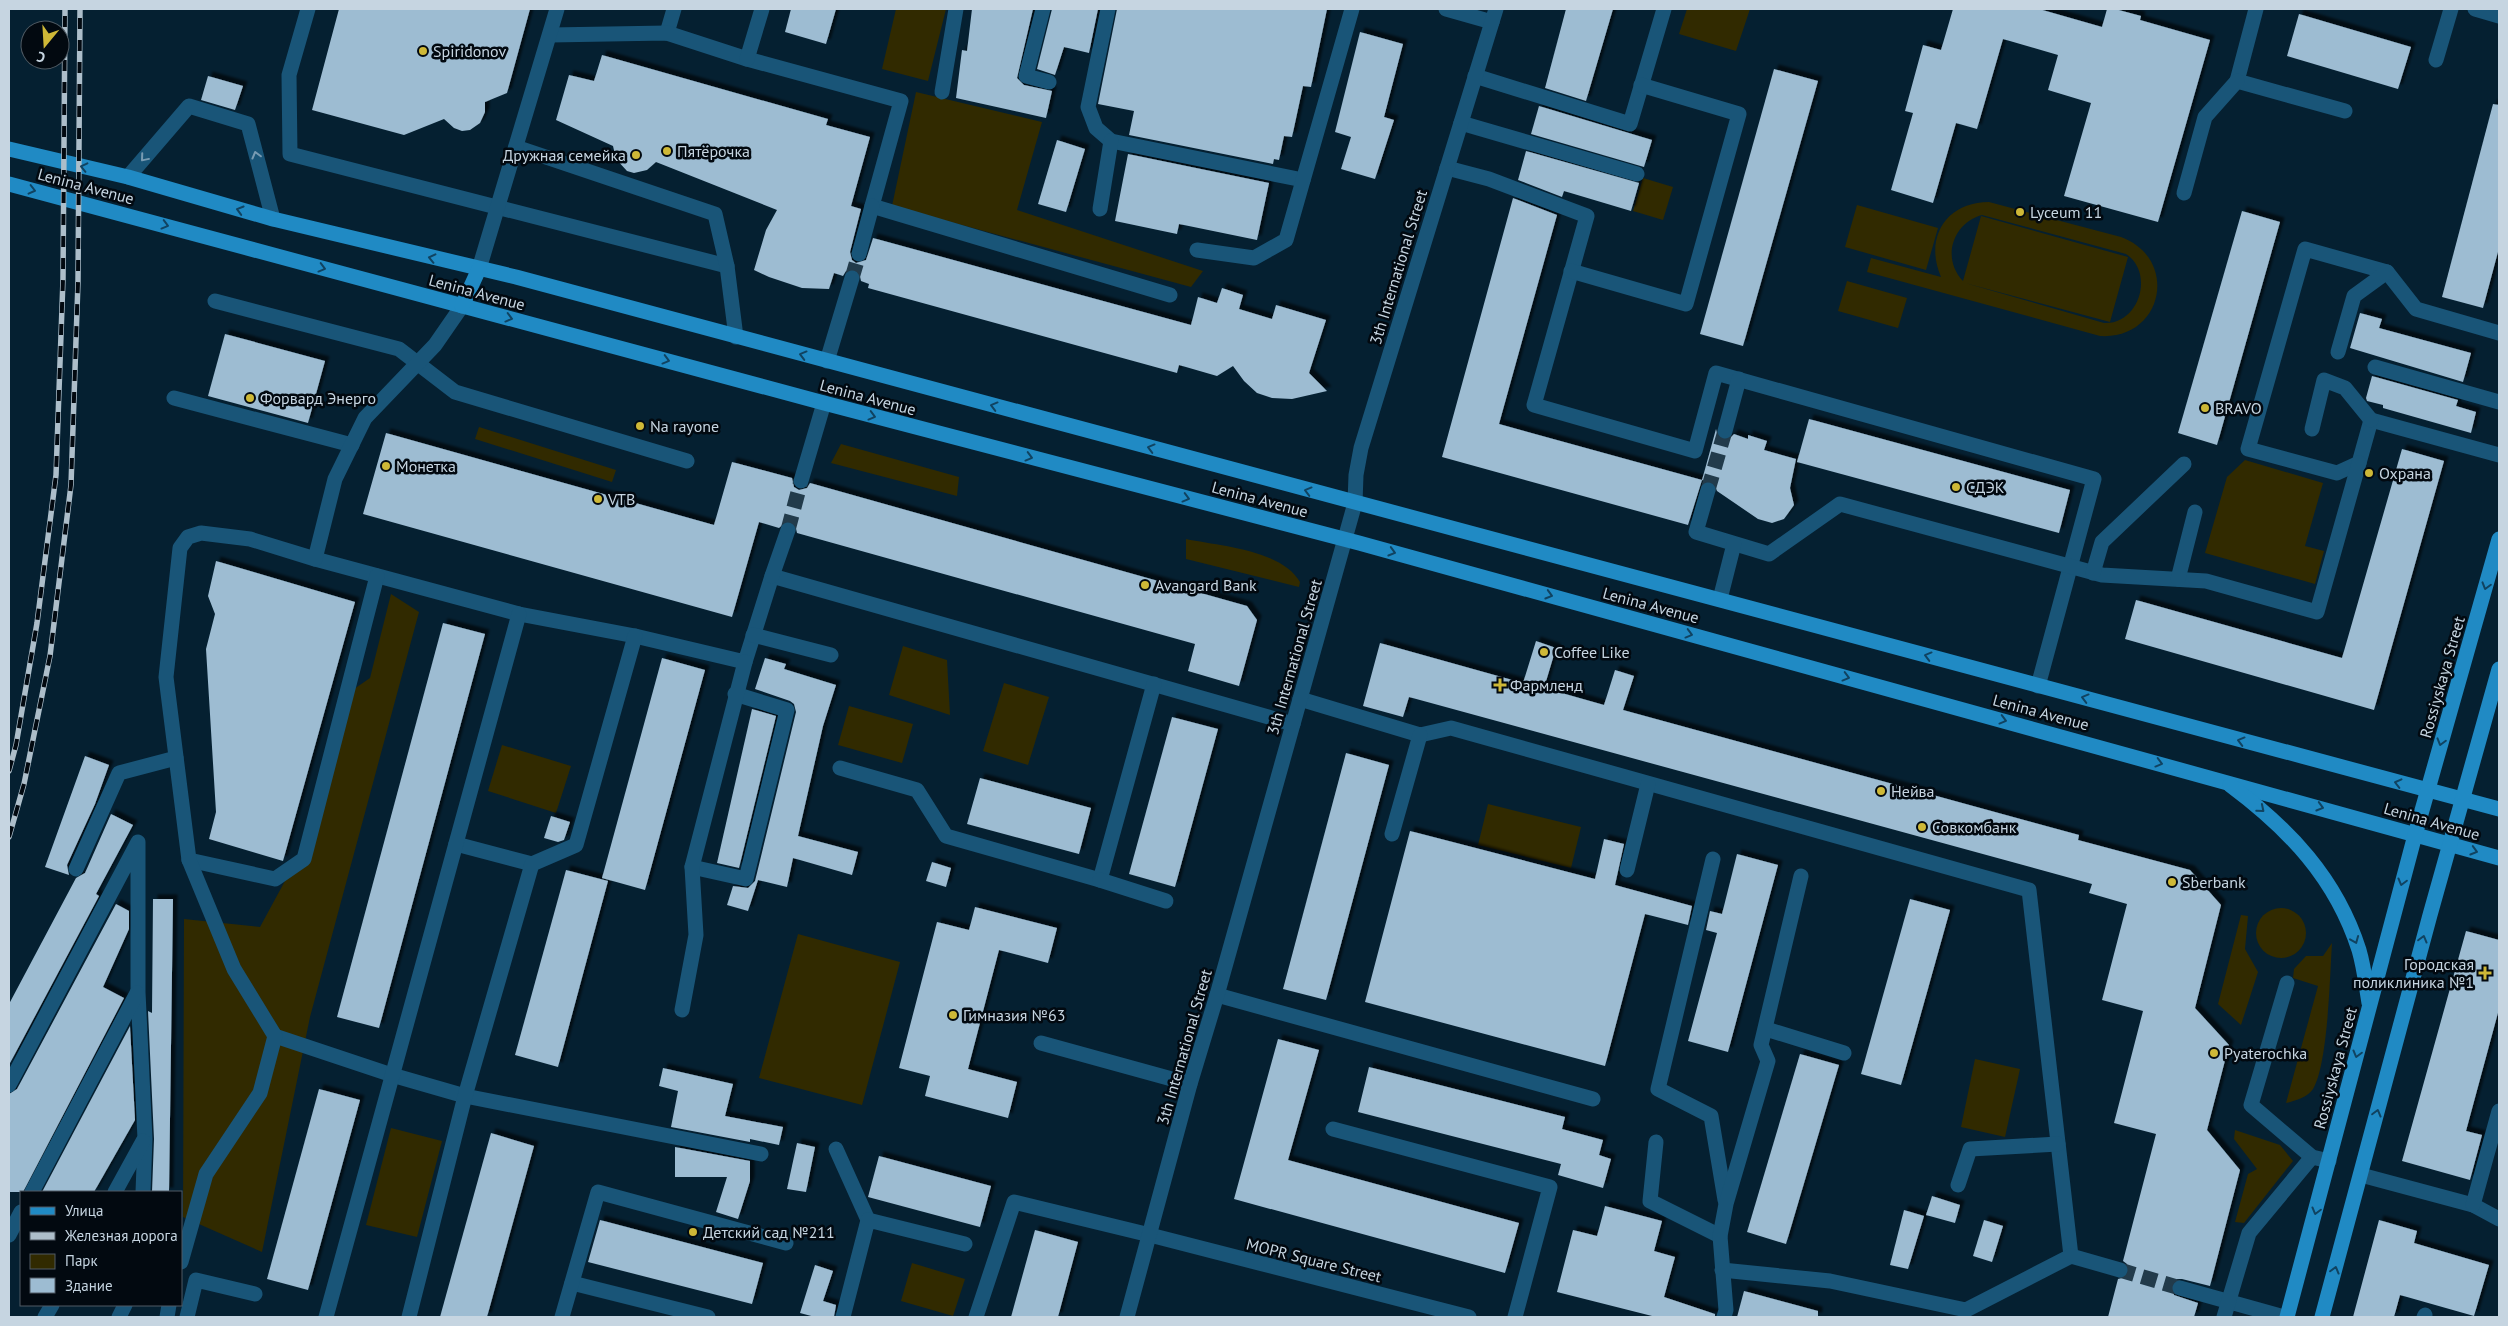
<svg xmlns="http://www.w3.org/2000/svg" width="2508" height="1326" font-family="'PT Sans',sans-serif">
<defs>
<filter id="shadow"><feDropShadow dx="4.5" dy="-4.5" stdDeviation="1" flood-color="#0009"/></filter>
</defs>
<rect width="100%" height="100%" fill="#052031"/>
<g fill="#312a00" fill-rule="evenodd">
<polygon points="896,9 946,9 928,81 882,69"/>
<polygon points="1687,9 1750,9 1736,51 1679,34"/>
<polygon points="916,92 1042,122 1017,210 1203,271 1191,287 892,206"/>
<polygon points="1643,178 1673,187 1663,220 1633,211"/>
<path d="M1989,202l132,35c59,22 42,103 -21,99l-233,-64 4,-14 70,19c-17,-39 5,-75 48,-75zM1982,215l144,39c29,19 13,71 -22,69l-139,-40 145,39 18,-65 -147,-41 -18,65c-22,-23 -10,-58 19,-66z"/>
<polygon points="1857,205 1938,228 1926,270 1845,247"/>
<polygon points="1847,281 1907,298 1898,328 1838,311"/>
<polygon points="479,427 616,470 612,482 475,439"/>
<polygon points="841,444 959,477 957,496 831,463"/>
<polygon points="2245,460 2323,483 2305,546 2324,551 2315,584 2205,553 2227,477"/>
<path d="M1186,539c34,7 96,11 114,43l-1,5 -113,-28z"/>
<polygon points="391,594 419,612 310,1017 262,1252 183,1217 184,919 260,927 305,844 341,698 370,678"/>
<polygon points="903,646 947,660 950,715 889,695"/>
<polygon points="1004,683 1049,697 1028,765 983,751"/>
<polygon points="849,706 913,724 902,763 838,745"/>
<polygon points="502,745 571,766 556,813 488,791"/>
<polygon points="1488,804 1581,827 1571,868 1478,845"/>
<circle cx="2281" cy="933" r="25"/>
<polygon points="2241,915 2248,916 2245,949 2258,972 2241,1025 2218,1004"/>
<polygon points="798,934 900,962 862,1105 759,1078"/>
<path d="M2332,943c-2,32 -4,122 -19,146 -5,8 -18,12 -27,14l32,-117 -25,-8 1,-9 12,-13h17z"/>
<polygon points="1975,1059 2020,1069 2005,1137 1961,1127"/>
<polygon points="391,1128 442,1141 417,1237 366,1225"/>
<polygon points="2235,1130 2280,1145 2293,1161 2244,1223 2235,1222 2248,1174 2257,1169 2234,1139"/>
<polygon points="912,1263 965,1279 953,1316 901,1301"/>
</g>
<g fill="#9dbcd2" filter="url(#shadow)">
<polygon points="339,9 530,9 507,93 485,102 485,112 480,123 470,130 462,131 454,128 444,119 404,135 312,110"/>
<polygon points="791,9 836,9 826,44 785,32"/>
<polygon points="972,9 1033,9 1017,78 1024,85 1052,91 1046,118 956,98 962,50 967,51"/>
<polygon points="1052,9 1098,9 1089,53 1064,47 1055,75 1037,69"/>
<polygon points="1117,9 1327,9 1311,87 1303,86 1292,137 1284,136 1279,160 1274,159 1273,164 1129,135 1134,111 1098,104"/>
<polygon points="1566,9 1613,9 1586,101 1545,88"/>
<polygon points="1953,9 2039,9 2102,27 2107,9 2115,9 2141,16 2140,20 2210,40 2158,222 2064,196 2091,103 2048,90 2058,55 2003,39 1977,129 1956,123 1933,203 1891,190 1913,113 1905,111 1923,45 1941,50"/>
<polygon points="2299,14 2411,47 2398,89 2287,56"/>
<polygon points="1360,32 1403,44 1384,117 1394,120 1375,179 1341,169 1351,137 1335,132"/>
<polygon points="602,55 828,119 826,125 870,137 851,206 861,209 850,252 852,260 856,263 866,260 873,238 1191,325 1198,297 1217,303 1222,288 1243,295 1239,309 1272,319 1276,305 1326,320 1309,373 1327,391 1292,399 1272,398 1257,393 1244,381 1233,366 1217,376 1179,365 1177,373 868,288 869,284 861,281 859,272 854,269 846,271 843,276 834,273 829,289 802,288 769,277 754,270 766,230 777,210 656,162 647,170 634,173 627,171 616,159 613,146 556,120 569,75 594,81"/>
<polygon points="1774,69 1818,81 1743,346 1700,334"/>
<polygon points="208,76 243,86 235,110 201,100"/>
<polygon points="2493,104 2499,105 2499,248 2483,308 2442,297"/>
<polygon points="1539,106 1652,140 1644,167 1531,134"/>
<polygon points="1057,140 1085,149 1066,212 1038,204"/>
<polygon points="1526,151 1639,183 1631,211 1564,191 1562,197 1518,180"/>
<polygon points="1128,154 1269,183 1257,240 1179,224 1177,234 1115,221"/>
<polygon points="1513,198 1557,215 1499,424 1702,480 1688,525 1442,457"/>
<polygon points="2242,211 2280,222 2217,445 2178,433"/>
<polygon points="2360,313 2382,319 2379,328 2471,353 2463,382 2350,348"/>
<polygon points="225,334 325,361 308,423 208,396"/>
<polygon points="2372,376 2458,400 2456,406 2476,412 2471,433 2383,408 2383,405 2367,401 2366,398"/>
<polygon points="1809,419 2070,490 2059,533 1797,462"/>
<polygon points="1716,429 1718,437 1722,440 1728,440 1734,434 1748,439 1748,435 1767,441 1764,450 1796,459 1790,488 1794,505 1784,519 1772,523 1758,519 1717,491 1714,483 1702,480"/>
<polygon points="386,433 714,525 732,462 792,478 794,487 799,490 807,488 810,483 1247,606 1257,620 1239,686 1188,671 1195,644 797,533 795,524 787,521 779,528 759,522 732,617 363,514"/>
<polygon points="2402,449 2444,461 2374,710 2125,639 2136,600 2342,658"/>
<polygon points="216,561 355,602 283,861 209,839 216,812 206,649 215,614 208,596"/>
<polygon points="443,623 485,634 379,1028 337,1017"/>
<polygon points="1536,641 1556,648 1544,688 1604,705 1615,670 1634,676 1623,710 2079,835 2078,840 2190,870 2221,905 2195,1008 2229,1045 2207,1130 2240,1170 2210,1286 2182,1279 2177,1279 2171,1285 2174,1295 2198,1303 2194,1317 2108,1317 2118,1279 2126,1277 2129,1272 2127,1264 2123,1261 2156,1134 2114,1123 2143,1011 2102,1000 2127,904 2089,893 2092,884 1409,697 1403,717 1363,706 1380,643 1523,683"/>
<polygon points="662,658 705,670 645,890 602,878"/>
<polygon points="765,658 786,664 784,669 836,685 823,726 798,836 858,852 852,875 793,858 787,887 758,880 748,911 727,905 733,886 748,888 755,881 796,712 794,704 790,701 755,689"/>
<polygon points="752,709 776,716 739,868 717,863"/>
<polygon points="1172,717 1218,729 1175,887 1129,874"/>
<polygon points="1346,753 1389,765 1326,1000 1283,989"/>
<polygon points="85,756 109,765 95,804 67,865 69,875 45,867"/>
<polygon points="980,778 1091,808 1079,854 967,824"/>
<polygon points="111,814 133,825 96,894 99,896 9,1065 9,1004 76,878 85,873"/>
<polygon points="551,816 570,822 564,840 558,842 544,838"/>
<polygon points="1410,831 1595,879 1604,839 1624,844 1615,885 1692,906 1688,925 1645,914 1605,1066 1365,1002"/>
<polygon points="1737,854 1778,865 1728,1052 1688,1041 1717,933 1706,930 1710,911 1722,914"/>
<polygon points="932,862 951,868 946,887 926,881"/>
<polygon points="566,870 608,881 558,1067 515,1055"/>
<polygon points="153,899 173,899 169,1192 152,1192 154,1139 148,1011 152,1013"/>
<polygon points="1910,899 1950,910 1901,1085 1861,1074"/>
<polygon points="116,904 129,911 129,929 103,987 124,998 23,1192 9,1192 9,1094 17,1089"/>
<polygon points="975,907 1057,928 1048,963 999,950 968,1069 1017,1082 1008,1118 925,1096 930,1076 899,1068 937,922 969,930"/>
<polygon points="2466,931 2499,940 2499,1009 2466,1131 2482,1135 2470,1180 2402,1161"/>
<polygon points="130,1026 135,1120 94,1192 42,1192"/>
<polygon points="1278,1039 1319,1050 1288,1160 1519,1223 1505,1273 1234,1199"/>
<polygon points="1800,1054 1839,1065 1786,1244 1747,1232"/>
<polygon points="1369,1067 1565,1117 1562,1129 1603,1140 1599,1155 1611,1159 1603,1188 1558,1175 1561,1164 1358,1112"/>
<polygon points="663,1068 733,1084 725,1116 783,1127 779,1145 750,1139 750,1142 671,1127 678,1091 659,1086"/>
<polygon points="319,1089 360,1100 308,1290 267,1279"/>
<polygon points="491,1133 534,1146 487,1317 440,1317"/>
<polygon points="797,1143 815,1147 806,1192 787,1189"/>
<polygon points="675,1147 750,1161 750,1181 738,1219 716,1212 727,1177 675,1177"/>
<polygon points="879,1156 991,1186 980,1227 868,1197"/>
<polygon points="1932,1196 1960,1205 1955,1223 1926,1215"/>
<polygon points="1605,1206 1662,1221 1654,1251 1675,1257 1664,1297 1715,1314 1715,1317 1656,1317 1557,1292 1573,1230 1597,1236"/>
<polygon points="1904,1210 1924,1216 1908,1269 1890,1265"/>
<polygon points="600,1220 763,1263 752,1304 588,1262"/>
<polygon points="1984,1220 2003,1226 1992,1262 1973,1256"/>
<polygon points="2379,1220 2417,1231 2414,1243 2489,1265 2474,1316 2400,1295 2394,1317 2353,1317"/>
<polygon points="1035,1230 1078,1242 1058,1317 1011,1317"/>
<polygon points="815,1265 833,1271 823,1301 836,1305 834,1317 815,1317 800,1313"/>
<polygon points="1744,1291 1818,1311 1818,1317 1737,1317"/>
</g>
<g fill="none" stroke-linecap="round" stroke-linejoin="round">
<g stroke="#223b4b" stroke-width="15" stroke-dasharray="15 8" stroke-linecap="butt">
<polyline points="852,278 859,254"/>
<polyline points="1708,490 1725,431"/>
<polyline points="788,530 801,481"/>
<polyline points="2120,1270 2180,1288"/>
</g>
<g stroke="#195578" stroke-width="15">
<polyline points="308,9 289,75 290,154 727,266"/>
<polyline points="1043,9 1026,76 1049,82"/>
<polyline points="1108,9 1088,107 1096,128 1111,141 1303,180"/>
<polyline points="1446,9 1492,22"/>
<polyline points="2256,9 2237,81 2345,111"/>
<polyline points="2475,9 2499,16"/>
<polyline points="667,33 674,9"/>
<polyline points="550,35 667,33 747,59 901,101 872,206 1170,295"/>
<polyline points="747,59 762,9"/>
<polyline points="2436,60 2451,9"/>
<polyline points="1475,76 1630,124 1664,9"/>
<polyline points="942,92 956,9"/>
<polyline points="1461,123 1637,174"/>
<polyline points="516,147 715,214 727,266 736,337"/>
<polyline points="1447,168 1489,179 1587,216 1534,405 1695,451 1716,373 2094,479 2038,686"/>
<polyline points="128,177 189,106 248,124 273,219"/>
<polyline points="2184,193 2205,117 2237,81"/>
<polyline points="1100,209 1111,141"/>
<polyline points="1197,250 1254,258 1286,240 1352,9"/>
<polyline points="859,254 872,206"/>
<polyline points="479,269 557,9"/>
<polyline points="1571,271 1686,304 1739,114 1641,85"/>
<polyline points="215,301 399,349 455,392 687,461"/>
<polyline points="2499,333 2416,309 2387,272 2305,249 2248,449 2337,473 2359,463 2371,420 2499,455"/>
<polyline points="2338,352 2354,296 2387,272"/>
<polyline points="827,361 852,278"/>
<polyline points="2375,367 2499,402"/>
<polyline points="174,398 352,445"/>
<polyline points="2312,429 2324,380 2345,388 2371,420"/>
<polyline points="1725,431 1739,379"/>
<polyline points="801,481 824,403"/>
<polyline points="1708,490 1696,532 1769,554 1840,504 2102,575 2206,581 2317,612 2359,463"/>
<polyline points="315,559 519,614 635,636 745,662 772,576 1293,724"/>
<polyline points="2093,573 2102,542 2184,464"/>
<polyline points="772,576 788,530"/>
<polyline points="2178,579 2195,512"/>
<polyline points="1720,599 1734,544"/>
<polyline points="753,635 831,655"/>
<polyline points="1300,699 1420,735 1451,728 2029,890 2071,1256"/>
<polyline points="840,768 917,790 946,836 1100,880 1154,684"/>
<polyline points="1392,834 1420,735"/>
<polyline points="456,844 532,864"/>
<polyline points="1713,859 1658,1089 1711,1116 1725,1200"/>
<polyline points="189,860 275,879 304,859 377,576"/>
<polyline points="692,867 746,879 787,710 735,694"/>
<polyline points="76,869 119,773 176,758"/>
<polyline points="1627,870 1648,784"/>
<polyline points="1100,880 1166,901"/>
<polyline points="2287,983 2251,1105 2312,1157 2329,1161"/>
<polyline points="1217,995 1593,1099"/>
<polyline points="682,1010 696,935 692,867 745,662"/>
<polyline points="1766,1029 1844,1053"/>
<polyline points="275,1036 392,1075 465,1096 761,1154"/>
<polyline points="1041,1043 1190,1084"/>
<polyline points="9,1085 138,842 138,992 145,1139 143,1192"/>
<polyline points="1333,1129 1550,1187 1515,1317"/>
<polyline points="1656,1142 1650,1201 1720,1236"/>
<polyline points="836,1149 868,1220"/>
<polyline points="2361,1175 2473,1205 2499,1219"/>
<polyline points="1958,1185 1970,1149 2058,1144"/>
<polyline points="32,1192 137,993"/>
<polyline points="115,1192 143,1141"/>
<polyline points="2473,1205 2499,1111"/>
<polyline points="9,1235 21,1212"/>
<polyline points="181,1262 206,1174 260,1093 275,1036 234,969 189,860 166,677 180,548 188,537 201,533 250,539 315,559 335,479 365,418 435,345 462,306"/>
<polyline points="1722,1270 1830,1281 1966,1310 2071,1256 2120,1270"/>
<polyline points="572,1283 708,1317"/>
<polyline points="2180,1288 2284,1317"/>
<polyline points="45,1317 52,1305"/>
<polyline points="119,1317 125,1305"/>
<polyline points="167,1317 169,1305"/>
<polyline points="187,1317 196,1280 255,1294"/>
<polyline points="326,1317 519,614"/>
<polyline points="409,1317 465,1096 532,864 576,845 635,636"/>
<polyline points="562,1317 598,1192 786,1243"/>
<polyline points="843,1317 868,1220 965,1244"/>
<polyline points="976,1317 1014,1202 1150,1235 1469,1317"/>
<polyline points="1127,1317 1190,1084 1217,995 1355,503 1356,475 1361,448 1496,9"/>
<polyline points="1724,1317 1726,1310 1720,1236 1726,1204 1768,1061 1761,1045 1801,876"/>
<polyline points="2224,1317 2249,1233 2312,1157"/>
<polyline points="2424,1317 2425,1315"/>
</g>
<g stroke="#208ac4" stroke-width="15">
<polyline points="9,149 128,177 273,219 516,277 2499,809"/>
<polyline points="9,184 824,403 1359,543 2499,858"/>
<polyline points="462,306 479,269"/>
<path d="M2230,785c59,44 106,93 129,165 5,17 7,35 10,53"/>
<polyline points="2287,1317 2415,835 2499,539"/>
<polyline points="2322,1317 2430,915 2499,669"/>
</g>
<g stroke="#adbeca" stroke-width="5.5">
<g id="rail">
<polyline points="9,771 16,745 37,623 56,475 63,279 65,9"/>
<polyline points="9,837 24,784 50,656 71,485 78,282 80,9"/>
</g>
</g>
<use href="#rail" stroke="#020910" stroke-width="4" stroke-dasharray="11" stroke-linecap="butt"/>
</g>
<defs><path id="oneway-chevron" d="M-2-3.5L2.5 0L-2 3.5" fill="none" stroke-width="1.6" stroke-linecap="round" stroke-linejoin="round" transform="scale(1.25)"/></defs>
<g stroke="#789bb2">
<use href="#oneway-chevron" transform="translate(256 155) rotate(-105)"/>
<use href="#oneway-chevron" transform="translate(144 158) rotate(130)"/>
</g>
<g stroke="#104361">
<use href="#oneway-chevron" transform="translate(84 167) rotate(-167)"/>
<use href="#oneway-chevron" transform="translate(32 190) rotate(14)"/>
<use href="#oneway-chevron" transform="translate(240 210) rotate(-164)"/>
<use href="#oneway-chevron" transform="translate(165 225) rotate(15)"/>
<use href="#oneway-chevron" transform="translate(432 258) rotate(-167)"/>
<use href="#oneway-chevron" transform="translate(322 268) rotate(15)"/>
<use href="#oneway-chevron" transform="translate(509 318) rotate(15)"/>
<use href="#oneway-chevron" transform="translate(803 355) rotate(-165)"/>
<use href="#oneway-chevron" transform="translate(666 360) rotate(15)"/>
<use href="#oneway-chevron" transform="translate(994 406) rotate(-165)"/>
<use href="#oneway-chevron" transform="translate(872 416) rotate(15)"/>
<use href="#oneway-chevron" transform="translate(1151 448) rotate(-165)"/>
<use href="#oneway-chevron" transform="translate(1029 457) rotate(15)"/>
<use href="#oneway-chevron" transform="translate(1308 491) rotate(-165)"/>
<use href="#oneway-chevron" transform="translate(1186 498) rotate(15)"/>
<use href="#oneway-chevron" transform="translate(1392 552) rotate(16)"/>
<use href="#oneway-chevron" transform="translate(2486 586) rotate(106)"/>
<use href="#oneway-chevron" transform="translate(1549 595) rotate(16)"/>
<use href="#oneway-chevron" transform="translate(1689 634) rotate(15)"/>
<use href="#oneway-chevron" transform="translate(1928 656) rotate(-165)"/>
<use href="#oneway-chevron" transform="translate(1846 677) rotate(15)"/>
<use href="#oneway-chevron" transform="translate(2085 698) rotate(-165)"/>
<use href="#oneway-chevron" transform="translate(2003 720) rotate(15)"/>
<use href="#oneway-chevron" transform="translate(2241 741) rotate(-165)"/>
<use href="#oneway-chevron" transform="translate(2441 742) rotate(106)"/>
<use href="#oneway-chevron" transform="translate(2159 763) rotate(15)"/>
<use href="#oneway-chevron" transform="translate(2398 783) rotate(-166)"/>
<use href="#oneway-chevron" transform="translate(2320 807) rotate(16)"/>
<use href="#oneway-chevron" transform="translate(2261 809) rotate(40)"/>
<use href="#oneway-chevron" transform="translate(2474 851) rotate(16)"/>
<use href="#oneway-chevron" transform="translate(2402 882) rotate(105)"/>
<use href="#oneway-chevron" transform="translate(2423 939) rotate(-75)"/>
<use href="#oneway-chevron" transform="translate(2355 940) rotate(68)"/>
<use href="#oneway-chevron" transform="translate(2357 1054) rotate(105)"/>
<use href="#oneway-chevron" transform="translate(2377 1113) rotate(-75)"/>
<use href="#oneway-chevron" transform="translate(2316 1211) rotate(105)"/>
<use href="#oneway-chevron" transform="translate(2335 1270) rotate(-75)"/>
</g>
<g fill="#ceb837" stroke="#020910" stroke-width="2">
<circle cx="423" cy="51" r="5"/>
<circle cx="667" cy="151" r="5"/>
<circle cx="636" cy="155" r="5"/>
<circle cx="2020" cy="212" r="5"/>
<circle cx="250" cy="398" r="5"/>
<circle cx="2205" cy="408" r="5"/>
<circle cx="640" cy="426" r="5"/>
<circle cx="386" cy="466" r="5"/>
<circle cx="2369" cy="473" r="5"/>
<circle cx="1956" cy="487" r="5"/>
<circle cx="598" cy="499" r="5"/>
<circle cx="1145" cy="585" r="5"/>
<circle cx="1544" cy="652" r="5"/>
<path d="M1497.5 677.5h5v5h5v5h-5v5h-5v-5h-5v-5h5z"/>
<circle cx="1881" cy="791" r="5"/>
<circle cx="1922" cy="827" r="5"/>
<circle cx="2172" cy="882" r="5"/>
<path d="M2482.5 965.5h5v5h5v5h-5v5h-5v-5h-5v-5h5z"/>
<circle cx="953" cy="1015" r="5"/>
<circle cx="2214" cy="1053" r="5"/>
<circle cx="693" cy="1232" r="5"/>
</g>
<g text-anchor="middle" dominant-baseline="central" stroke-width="5" stroke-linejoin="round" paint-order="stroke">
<g font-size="16" fill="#c6d5e1" stroke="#020910" text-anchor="start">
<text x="433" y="51">Spiridonov</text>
<text x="677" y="151">Пятёрочка</text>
<text x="626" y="155" text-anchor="end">Дружная семейка</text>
<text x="2030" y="212">Lyceum 11</text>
<text x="260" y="398">Форвард Энерго</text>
<text x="2215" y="408">BRAVO</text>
<text x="650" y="426">Na rayone</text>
<text x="396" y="466">Монетка</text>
<text x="2379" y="473">Охрана</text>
<text x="1966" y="487">СДЭК</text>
<text x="608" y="499">VTB</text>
<text x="1155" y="585">Avangard Bank</text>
<text x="1554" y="652">Coffee Like</text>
<text x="1510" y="685">Фармленд</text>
<text x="1891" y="791">Нейва</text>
<text x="1932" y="827">Совкомбанк</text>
<text x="2182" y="882">Sberbank</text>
<text x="2474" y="964" text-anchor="end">Городская<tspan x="2474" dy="18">поликлиника №1</tspan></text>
<text x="963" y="1015">Гимназия №63</text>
<text x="2224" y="1053">Pyaterochka</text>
<text x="703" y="1232">Детский сад №211</text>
</g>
<g font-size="16" fill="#c6d5e1" stroke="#020910">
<text transform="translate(86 186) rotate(15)">Lenina Avenue</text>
<text transform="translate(1398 267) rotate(-73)">3th International Street</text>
<text transform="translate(477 292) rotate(15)">Lenina Avenue</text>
<text transform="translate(868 397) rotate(15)">Lenina Avenue</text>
<text transform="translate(1260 499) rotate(15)">Lenina Avenue</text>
<text transform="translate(1651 605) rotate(15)">Lenina Avenue</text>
<text transform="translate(1294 657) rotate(-74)">3th International Street</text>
<text transform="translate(2442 677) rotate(-74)">Rossiyskaya Street</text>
<text transform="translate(2041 712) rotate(15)">Lenina Avenue</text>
<text transform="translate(2432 821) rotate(16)">Lenina Avenue</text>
<text transform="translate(1184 1047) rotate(-74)">3th International Street</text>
<text transform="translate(2335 1068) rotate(-75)">Rossiyskaya Street</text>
<text transform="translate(1314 1260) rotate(14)">MOPR Square Street</text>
</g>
</g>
<rect width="2508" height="1326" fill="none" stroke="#c6d5e1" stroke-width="20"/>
<rect x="20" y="1191" width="162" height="115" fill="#020910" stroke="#505b64"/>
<rect x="30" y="1207" width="25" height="8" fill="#208ac4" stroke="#505b64"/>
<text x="65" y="1216" font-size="15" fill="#c6d5e1">Улица</text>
<rect x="30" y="1232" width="25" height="8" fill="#adbeca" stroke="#505b64"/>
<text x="65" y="1241" font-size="15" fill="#c6d5e1">Железная дорога</text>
<rect x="30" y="1254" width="25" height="15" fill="#312a00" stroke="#505b64"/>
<text x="65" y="1266" font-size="15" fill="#c6d5e1">Парк</text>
<rect x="30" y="1278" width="25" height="15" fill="#9dbcd2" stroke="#505b64"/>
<text x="65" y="1291" font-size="15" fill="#c6d5e1">Здание</text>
<g transform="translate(45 45) rotate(198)"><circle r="24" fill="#020910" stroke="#505b64"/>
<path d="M0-4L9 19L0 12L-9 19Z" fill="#ceb837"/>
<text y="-8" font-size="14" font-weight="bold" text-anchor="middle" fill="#c6d5e1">С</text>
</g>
</svg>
